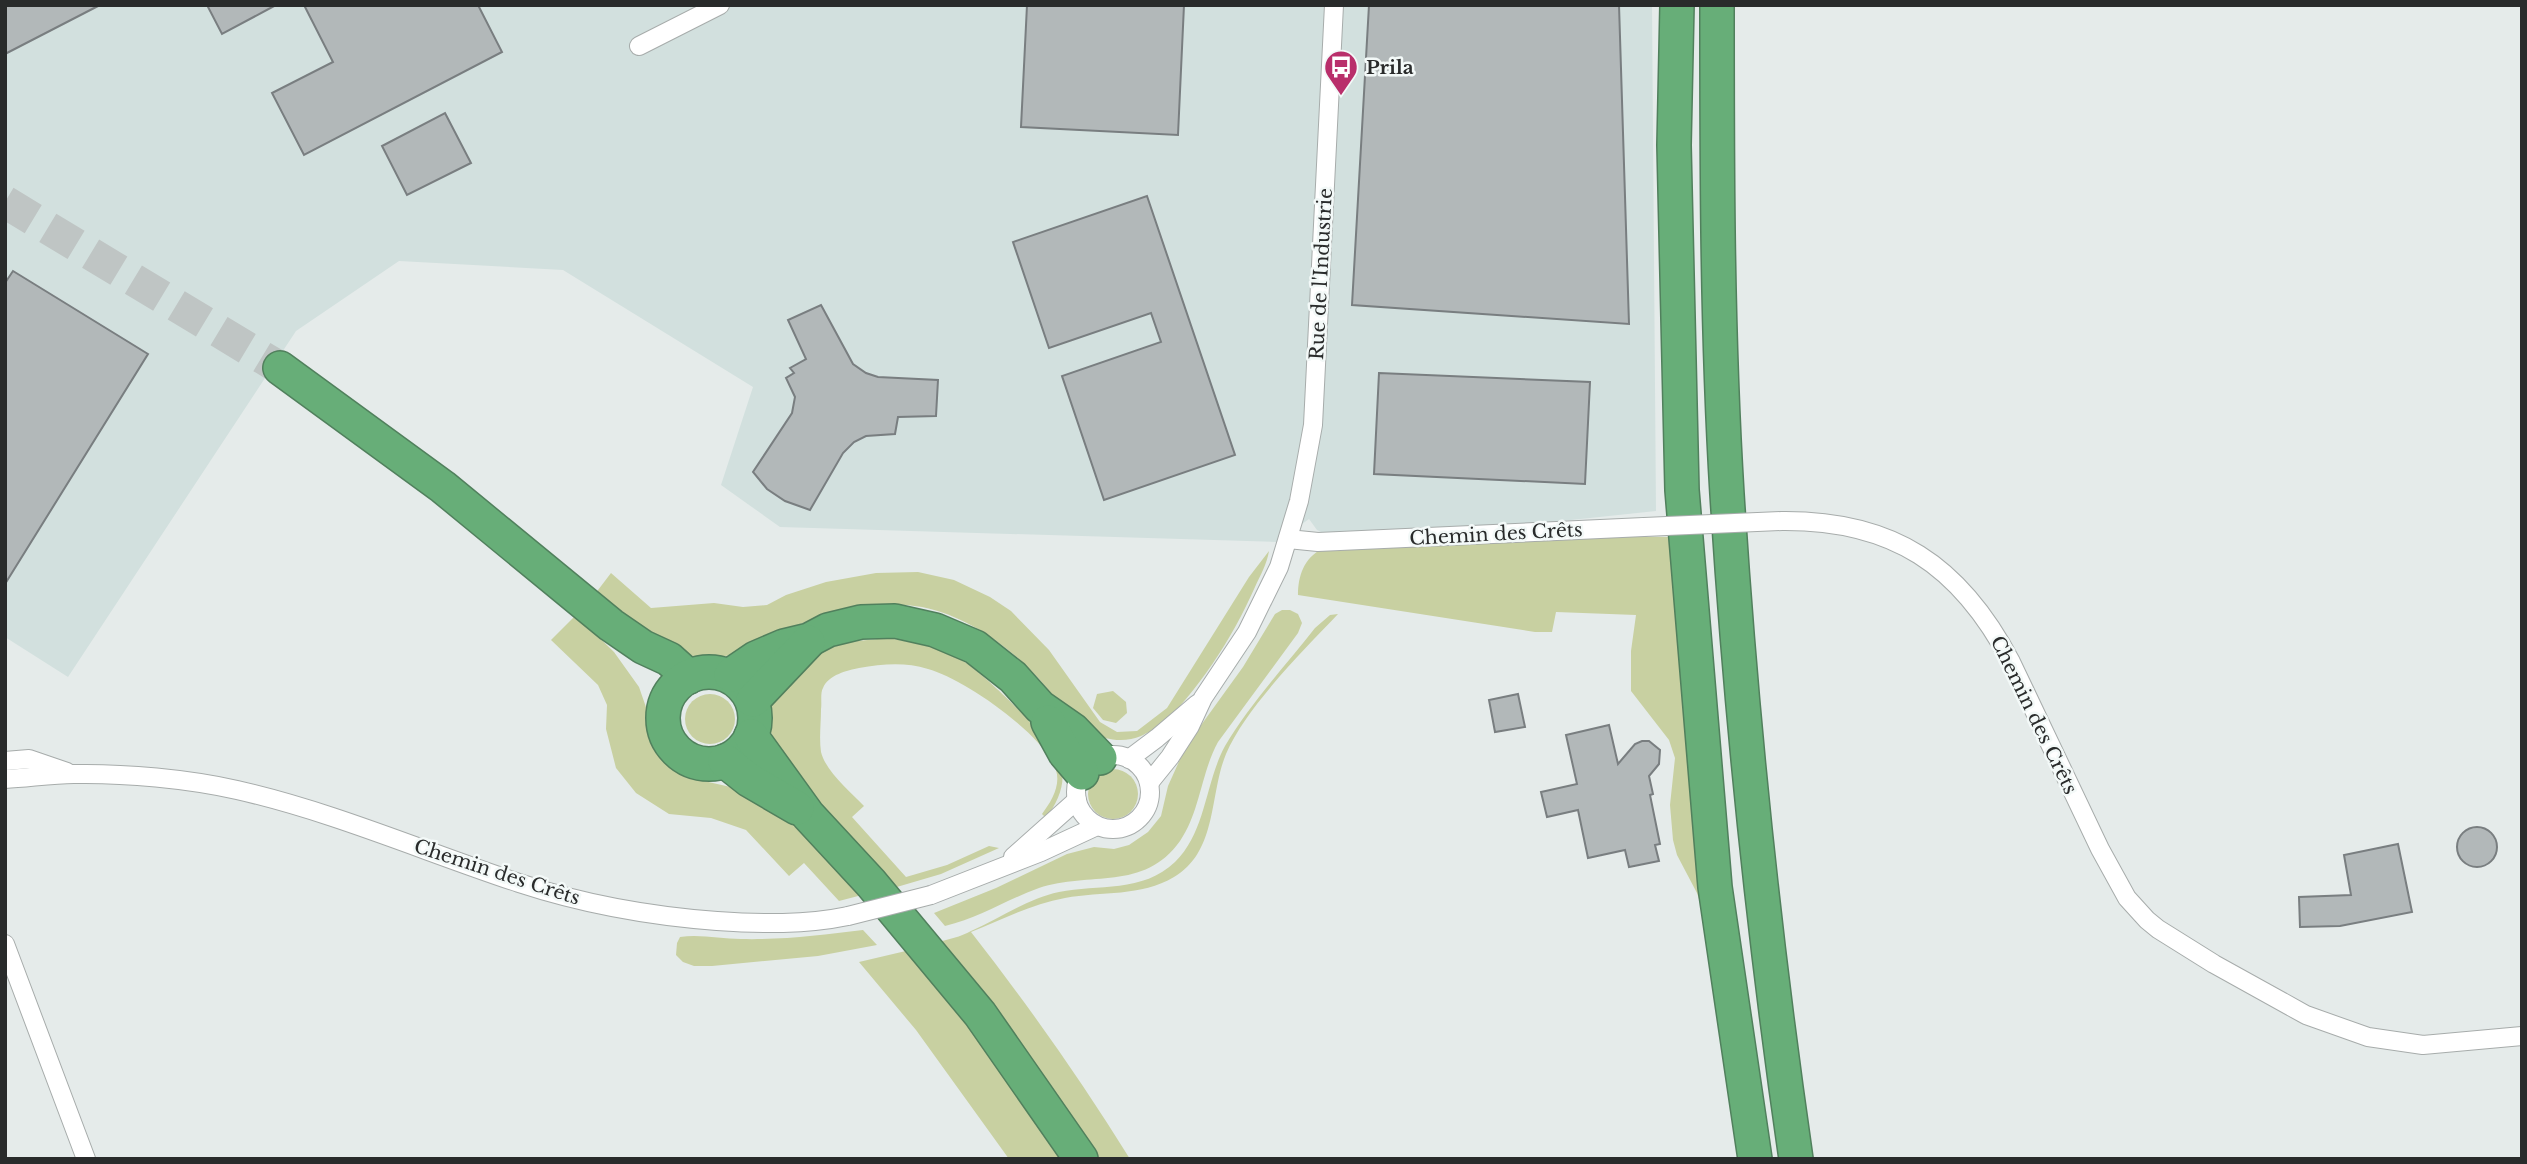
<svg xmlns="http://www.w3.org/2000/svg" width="2527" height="1164" font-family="'Libre Baskerville',serif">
<rect width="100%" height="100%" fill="#e5ebea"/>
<polygon fill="#d2e0de" points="5,5 1652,5 1656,511 1497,528 1325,534 1317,530 1309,519 1277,542 780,527 721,485 753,387 563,270 399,261 296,331 68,677 5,637"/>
<g fill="#c8d0a1">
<path d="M1568,536l114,1 56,622 -12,-77 -20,-162 -9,-27 -20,-38 -4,-15 -3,-35 5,-47 -6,-18 -38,-49v-40l5,-36 -80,-3 -4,20h-17l-237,-37c0,-19 6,-37 24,-46z"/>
<path d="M1269,551c-2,13 -9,25 -14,36 -24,54 -57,104 -99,144 -7,0 -9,2 -15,5 -11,5 -25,5 -36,2 -30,-9 -46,-37 -66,-59 -30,-33 -72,-63 -117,-72 -41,-7 -86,1 -124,18 -42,19 -71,44 -120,27 -10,-3 -19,-12 -27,-18 -18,-13 -37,-27 -56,-40l16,-21 40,35 63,-5 29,4 24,-2 19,-10 40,-13 50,-9 42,-1 36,8 36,17 21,14 38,39 51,72 17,10 20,-1 30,-23 82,-131z"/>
<path d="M1282,610h8l8,4 4,9 -4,10 -80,109c-17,31 -18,70 -38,99 -36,51 -91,30 -141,47 -33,12 -60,30 -94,38l-11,-13 62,-25 71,-34 27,-7 20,2 15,-4 19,-13 13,-16 7,-30 18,-40 57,-79 32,-53z"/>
<path d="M1338,614c-35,37 -92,93 -112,140 -17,41 -8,97 -52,123 -33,20 -72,14 -109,21 -33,6 -64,22 -94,34 57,73 110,148 159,227h-33l-161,-216c12,-4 25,-6 35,-12 29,-13 56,-32 88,-39 39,-8 84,1 116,-30 31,-30 30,-79 50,-116 24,-41 61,-81 90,-118l15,-13z"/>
<polygon points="576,615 614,652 639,687 648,713 651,740 669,764 695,779 744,790 791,821 862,895 839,901 804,863 789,876 746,830 711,818 669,814 636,793 616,768 606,729 607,705 598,685 551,640"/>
<path d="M888,638c27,5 54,9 77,24 22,15 92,81 97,106 3,19 -5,35 -16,50l-4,-4c9,-12 19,-28 14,-44 -11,-35 -93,-92 -128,-101 -23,-7 -45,-5 -69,-1 -11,2 -31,7 -36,20 -3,5 -1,15 -2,21 0,14 -2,29 0,43 5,20 29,39 43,54l-12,11 54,60 41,-12 42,-19 10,2 -58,26 -51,15 -114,-138 -7,-26 4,-26 38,-44 36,-13z"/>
<polygon points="1113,691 1126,702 1127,713 1116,723 1103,720 1093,708 1097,694"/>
<circle cx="710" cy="719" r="25"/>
<circle cx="1113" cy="794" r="25"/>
<path d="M863,930l14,15 -59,11 -106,10h-18l-11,-4 -7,-7 1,-12 3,-6c20,-3 41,2 61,2 41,1 81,-4 122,-9z"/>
<polygon points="910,950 968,1023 1063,1159 1009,1159 916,1030 859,962"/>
</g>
<g fill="#b2b8b9" stroke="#797e80" stroke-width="2">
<polygon points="5,5 100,5 5,54"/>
<polygon points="207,5 276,5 222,34"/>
<polygon points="304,5 478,5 502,52 304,155 272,93 333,62"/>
<polygon points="1027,5 1184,5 1178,135 1021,127"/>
<polygon points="1369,5 1619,5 1629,324 1352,305"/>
<polygon points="445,113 471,163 407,195 382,146"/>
<polygon points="1147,196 1235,455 1104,500 1062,376 1161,342 1151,313 1049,348 1013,242"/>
<polygon points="13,271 148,354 5,584 5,283"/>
<polygon points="821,305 853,364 866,373 878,377 938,380 936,416 898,417 895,434 866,436 854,442 843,453 810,510 785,501 767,489 753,472 792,413 795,397 786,378 794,373 790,368 806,359 788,320"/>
<polygon points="1379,373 1590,382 1585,484 1374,474"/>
<polygon points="1518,694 1525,727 1495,732 1489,700"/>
<polygon points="1609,725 1618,764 1635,744 1642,741 1649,741 1660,750 1659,764 1649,776 1653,794 1650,795 1660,844 1655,845 1659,861 1629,867 1625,850 1588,858 1578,810 1547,817 1541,792 1577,784 1566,735"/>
<circle cx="2477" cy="847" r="20"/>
<polygon points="2398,844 2412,912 2340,926 2300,927 2299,897 2351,895 2344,855"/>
</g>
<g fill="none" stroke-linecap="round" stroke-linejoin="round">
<polyline stroke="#bfc5c4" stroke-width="33" stroke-dasharray="33 17" stroke-linecap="butt" points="5,202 280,368"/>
<g stroke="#a7acab" stroke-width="20">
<g id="street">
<polyline points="639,46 720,5"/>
<path d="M1782,521c111,-1 178,44 229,141l89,187 27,49 20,22 11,9 56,35 92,51 62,22 55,8 99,-9"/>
<polyline points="1288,539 1318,542 1644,527"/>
<circle cx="1113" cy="792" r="37"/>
<polyline points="1129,759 1157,738 1197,704"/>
<polyline points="5,761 29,759 67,772"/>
<path d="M5,779c23,-1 46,-5 69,-5 50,-1 115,5 163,16 97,22 188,62 282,93 64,21 131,33 198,38 44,3 88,4 131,-5"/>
<polyline points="1149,783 1170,757 1190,726 1203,698 1247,632 1279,567 1299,501 1313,425 1334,5"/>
<polyline points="1013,857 1077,800"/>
<polyline points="931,895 1041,852 1097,826"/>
<polyline points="5,944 86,1159"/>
</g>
</g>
<g stroke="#51805d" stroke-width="36">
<g id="highway">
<polyline points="1677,5 1674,145 1682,490 1715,887 1755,1159"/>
<path d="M1717,5c0,163 0,326 10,489 14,222 37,444 69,665"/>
<polyline points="280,368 443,487 611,625 643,647 669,659 689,677"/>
<circle cx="709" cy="718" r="46"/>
<polyline points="731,675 756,658 784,646 809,640 828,630 861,622 895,621 935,630 975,647 1013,677 1040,707 1073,730 1100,758"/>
<polyline points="753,700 808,642"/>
<polyline points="1048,722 1065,753 1082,773"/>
<polyline points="751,736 808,815 871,883 980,1014 1081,1159"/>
<polyline points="725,761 749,780 797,808"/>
</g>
</g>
<use href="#street" stroke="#fff" stroke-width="18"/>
<use href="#highway" stroke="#67ae78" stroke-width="33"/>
<g stroke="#a7acab" stroke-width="20" stroke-linecap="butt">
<g id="street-bridge">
<polyline points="1644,527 1782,521"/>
<polyline points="848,916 931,895"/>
</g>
</g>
<use href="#street-bridge" stroke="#fff" stroke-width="18"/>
</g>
<defs>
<g id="bus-pin" transform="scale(1.75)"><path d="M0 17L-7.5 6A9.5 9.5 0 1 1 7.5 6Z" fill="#b92f6b" stroke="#f3f9f8"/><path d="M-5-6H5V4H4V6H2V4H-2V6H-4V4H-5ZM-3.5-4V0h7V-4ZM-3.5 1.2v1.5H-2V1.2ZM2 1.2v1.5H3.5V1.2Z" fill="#fff"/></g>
</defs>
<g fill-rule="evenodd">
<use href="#bus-pin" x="1341" y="67"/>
</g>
<g text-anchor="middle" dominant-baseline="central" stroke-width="5" stroke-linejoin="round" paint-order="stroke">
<g font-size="19" font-weight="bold" fill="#292b2b" stroke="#f3f9f8" text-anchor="start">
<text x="1366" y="67">Prila</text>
</g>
<g font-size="19" fill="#292b2b" stroke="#f3f9f8">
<text transform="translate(1321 274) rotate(-87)">Rue de l'Industrie</text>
<text transform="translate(1496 534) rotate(-3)">Chemin des Crêts</text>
<text transform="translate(2034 715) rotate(64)">Chemin des Crêts</text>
<text transform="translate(497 872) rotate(18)">Chemin des Crêts</text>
</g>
</g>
<rect width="2527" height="1164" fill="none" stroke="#292b2b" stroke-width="14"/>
</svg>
